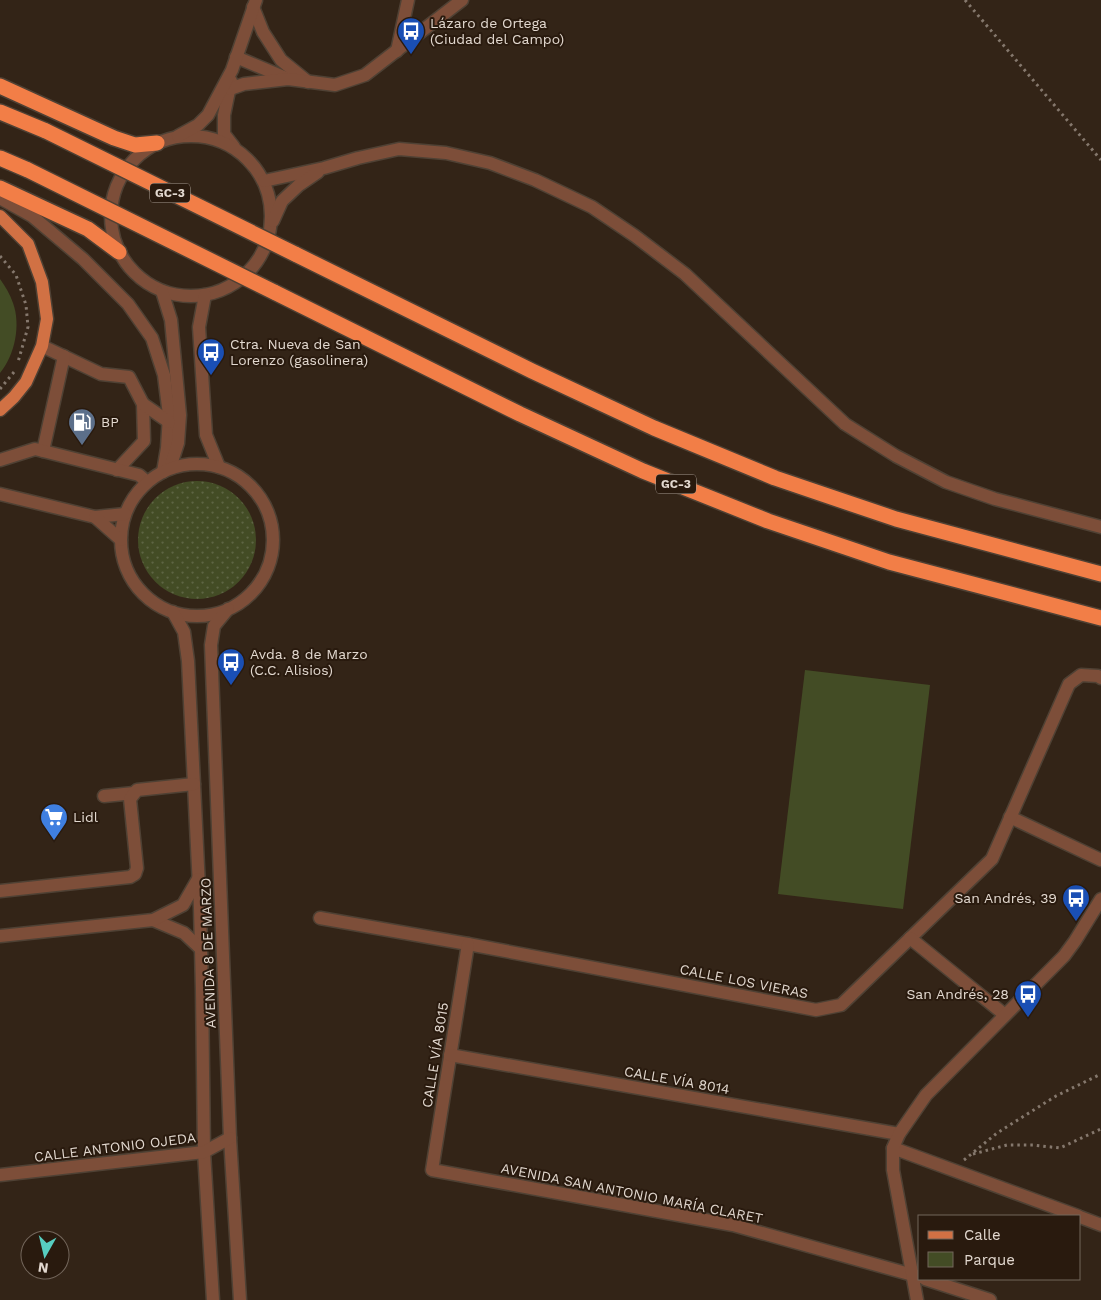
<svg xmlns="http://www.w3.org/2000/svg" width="1101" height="1300" font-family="'Work Sans',sans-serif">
<defs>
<pattern id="grass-dots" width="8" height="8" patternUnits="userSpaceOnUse" patternTransform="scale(1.25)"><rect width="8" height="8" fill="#434c25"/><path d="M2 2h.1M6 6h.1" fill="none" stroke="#5e6544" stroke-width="1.8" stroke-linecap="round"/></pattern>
</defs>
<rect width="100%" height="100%" fill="#332417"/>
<circle fill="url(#grass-dots)" cx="197" cy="540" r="59"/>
<g fill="#434c25">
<path d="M0,279c5,7 10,15 13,24 8,22 2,52 -13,70z"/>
<polygon points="805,670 930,685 903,909 778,894"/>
</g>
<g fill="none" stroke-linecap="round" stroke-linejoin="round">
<g stroke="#4f4134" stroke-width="15">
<g id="minor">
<polyline points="253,7 263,32 281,60 308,82"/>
<polyline points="397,51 408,0"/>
<polyline points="236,57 286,78"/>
<polyline points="231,81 224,115 224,134 234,147"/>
<polyline points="230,89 244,84 288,79 335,85 365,75 462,0"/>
<circle cx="191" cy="216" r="80"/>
<polyline points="178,136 198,125 208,115 232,70 256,0"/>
<polyline points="264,181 324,168 358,158 399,149 446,153 490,163 535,180 592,207 635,236 685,274 845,424 896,456 946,482 995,499 1101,527"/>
<polyline points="0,198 32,216 83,259 128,304 152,338 164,375 169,415 167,448 163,472"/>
<polyline points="273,221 282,201 299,185 318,172"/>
<polyline points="162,291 171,320 180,415 178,443 170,468"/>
<polyline points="205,295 199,327 206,435 219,467"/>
<polyline points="42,346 101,374 129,377 143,404 144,441 117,470"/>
<polyline points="143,404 169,422"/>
<polyline points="43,451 64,356"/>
<polyline points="0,460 35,449 139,475 147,482"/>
<circle cx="197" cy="540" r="76"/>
<polyline points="0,494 95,517 125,514"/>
<polyline points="95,517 121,540"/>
<polyline points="228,609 214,626 211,645 230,1138 240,1300"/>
<polyline points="173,612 184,632 188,661 200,908 202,989 204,1152 213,1300"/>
<polyline points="104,796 134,793"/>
<polyline points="1010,817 1101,860"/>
<polyline points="0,891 130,877 135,874 137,868 130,799 137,790 194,784"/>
<polyline points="320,918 468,944 816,1010 841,1005 992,859 1069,684 1081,675 1098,676 1101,678"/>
<polyline points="153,920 184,933 201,949"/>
<polyline points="0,936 153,920 183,905 198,879"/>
<polyline points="910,938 1005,1015"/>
<polyline points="468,944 432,1170 733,1225 920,1277"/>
<polyline points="450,1055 899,1134"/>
<polyline points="893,1148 1078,1216"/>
<polyline points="0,1175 204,1152 230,1138"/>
<polyline points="1080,1217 1101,1225"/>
<polyline points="925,1279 990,1300"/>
<polyline points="917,1300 893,1170 893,1148 899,1134 926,1095 1064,956 1075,941 1101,899"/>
</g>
</g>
<g stroke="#4f4134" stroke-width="15">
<polyline id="major" points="0,216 28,244 42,282 47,319 42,346 26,382 14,397 0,410"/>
</g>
<g stroke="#4f4134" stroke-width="18">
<g id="highway">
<polyline points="0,86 114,138 135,145 157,143"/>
<polyline points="0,112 46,131"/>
<polyline points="0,158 28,170"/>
<polyline points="0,188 88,229 119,252"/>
<polyline points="295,254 532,371 654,428 775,478 896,519 1101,574"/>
<polyline points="274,292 520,414 643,471 768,521 889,562 1101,618"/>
</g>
</g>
<g stroke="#85786d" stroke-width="3" stroke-dasharray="2.5 4" stroke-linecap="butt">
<polyline points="965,0 1101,160"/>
<polyline points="0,256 16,275 26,305 28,327 18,362"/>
<polyline points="0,389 14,372"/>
<polyline points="973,1154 1007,1145 1033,1145 1060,1148 1101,1129"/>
<polyline points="964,1160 997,1133 1056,1096 1101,1074"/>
</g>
<use href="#minor" stroke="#7d4e39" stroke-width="12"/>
<use href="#major" stroke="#d17144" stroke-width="12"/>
<use href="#highway" stroke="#f27e47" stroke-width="15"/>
<g stroke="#4f4134" stroke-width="18" stroke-linecap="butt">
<g id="highway-bridge">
<polyline points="46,131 295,254"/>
<polyline points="28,170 274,292"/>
</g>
</g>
<use href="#highway-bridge" stroke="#f27e47" stroke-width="15"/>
</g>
<defs>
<g id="bus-pin" transform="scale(1.4375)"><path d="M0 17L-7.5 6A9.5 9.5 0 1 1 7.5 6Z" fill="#1a4fb4" stroke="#291a0e"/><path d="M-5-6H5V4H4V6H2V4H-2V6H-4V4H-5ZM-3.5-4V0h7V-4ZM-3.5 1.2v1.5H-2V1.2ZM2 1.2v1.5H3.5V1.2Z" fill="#fff"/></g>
<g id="fuel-pin" transform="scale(1.4375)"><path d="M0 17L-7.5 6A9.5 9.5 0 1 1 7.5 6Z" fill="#5c6f8a" stroke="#291a0e"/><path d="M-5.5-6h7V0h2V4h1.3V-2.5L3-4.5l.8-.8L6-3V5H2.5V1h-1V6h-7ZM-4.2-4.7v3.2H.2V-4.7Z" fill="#fff"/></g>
<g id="supermarket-pin" transform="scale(1.4375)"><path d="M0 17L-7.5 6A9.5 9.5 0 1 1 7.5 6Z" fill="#3f7fe0" stroke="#291a0e"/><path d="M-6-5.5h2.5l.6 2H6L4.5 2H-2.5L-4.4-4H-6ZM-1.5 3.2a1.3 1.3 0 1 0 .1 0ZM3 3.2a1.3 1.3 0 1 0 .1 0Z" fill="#fff"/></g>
</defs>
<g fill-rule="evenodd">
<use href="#bus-pin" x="411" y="31"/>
<use href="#bus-pin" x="211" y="352"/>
<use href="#fuel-pin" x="82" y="422"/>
<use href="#bus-pin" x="231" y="662"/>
<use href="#supermarket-pin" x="54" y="817"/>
<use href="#bus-pin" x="1076" y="898"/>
<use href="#bus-pin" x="1028" y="994"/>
</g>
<g text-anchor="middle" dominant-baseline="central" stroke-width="4" stroke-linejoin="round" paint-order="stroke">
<g fill="#291a0e" stroke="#aa9f95" stroke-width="1">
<rect x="150" y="183.5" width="40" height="19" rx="4"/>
<rect x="656" y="474.5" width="40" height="19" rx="4"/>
</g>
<g font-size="12" font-weight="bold" fill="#e2d8cf">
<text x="170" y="193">GC-3</text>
<text x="676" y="484">GC-3</text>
</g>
<g font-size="14" fill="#e2d8cf" stroke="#291a0e" text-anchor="start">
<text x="430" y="23">Lázaro de Ortega<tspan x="430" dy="16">(Ciudad del Campo)</tspan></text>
<text x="230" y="344">Ctra. Nueva de San<tspan x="230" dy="16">Lorenzo (gasolinera)</tspan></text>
<text x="101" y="422">BP</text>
<text x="250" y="654">Avda. 8 de Marzo<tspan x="250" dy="16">(C.C. Alisios)</tspan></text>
<text x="73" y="817">Lidl</text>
<text x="1057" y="898" text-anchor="end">San Andrés, 39</text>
<text x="1009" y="994" text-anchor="end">San Andrés, 28</text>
</g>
<g font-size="14" fill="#e2d8cf" stroke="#291a0e">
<text transform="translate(208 953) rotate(-92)">AVENIDA 8 DE MARZO</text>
<text transform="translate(744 981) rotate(11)">CALLE LOS VIERAS</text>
<text transform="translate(435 1055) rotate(-81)">CALLE VÍA 8015</text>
<text transform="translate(677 1080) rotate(10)">CALLE VÍA 8014</text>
<text transform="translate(115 1147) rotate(-7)">CALLE ANTONIO OJEDA</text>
<text transform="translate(632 1193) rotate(11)">AVENIDA SAN ANTONIO MARÍA CLARET</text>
</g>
</g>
<rect x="918" y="1215" width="162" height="65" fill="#291a0e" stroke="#73665b"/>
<rect x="928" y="1231" width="25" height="8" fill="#d17144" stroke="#73665b"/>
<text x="964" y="1240" font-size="15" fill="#e2d8cf">Calle</text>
<rect x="928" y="1252" width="25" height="15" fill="#434c25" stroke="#73665b"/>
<text x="964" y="1265" font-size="15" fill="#e2d8cf">Parque</text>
<g transform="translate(45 1255) rotate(188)"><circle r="24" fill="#291a0e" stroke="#73665b"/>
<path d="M0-4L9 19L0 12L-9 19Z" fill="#57cec1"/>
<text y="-8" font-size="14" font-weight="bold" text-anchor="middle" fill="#e2d8cf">N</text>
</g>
</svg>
